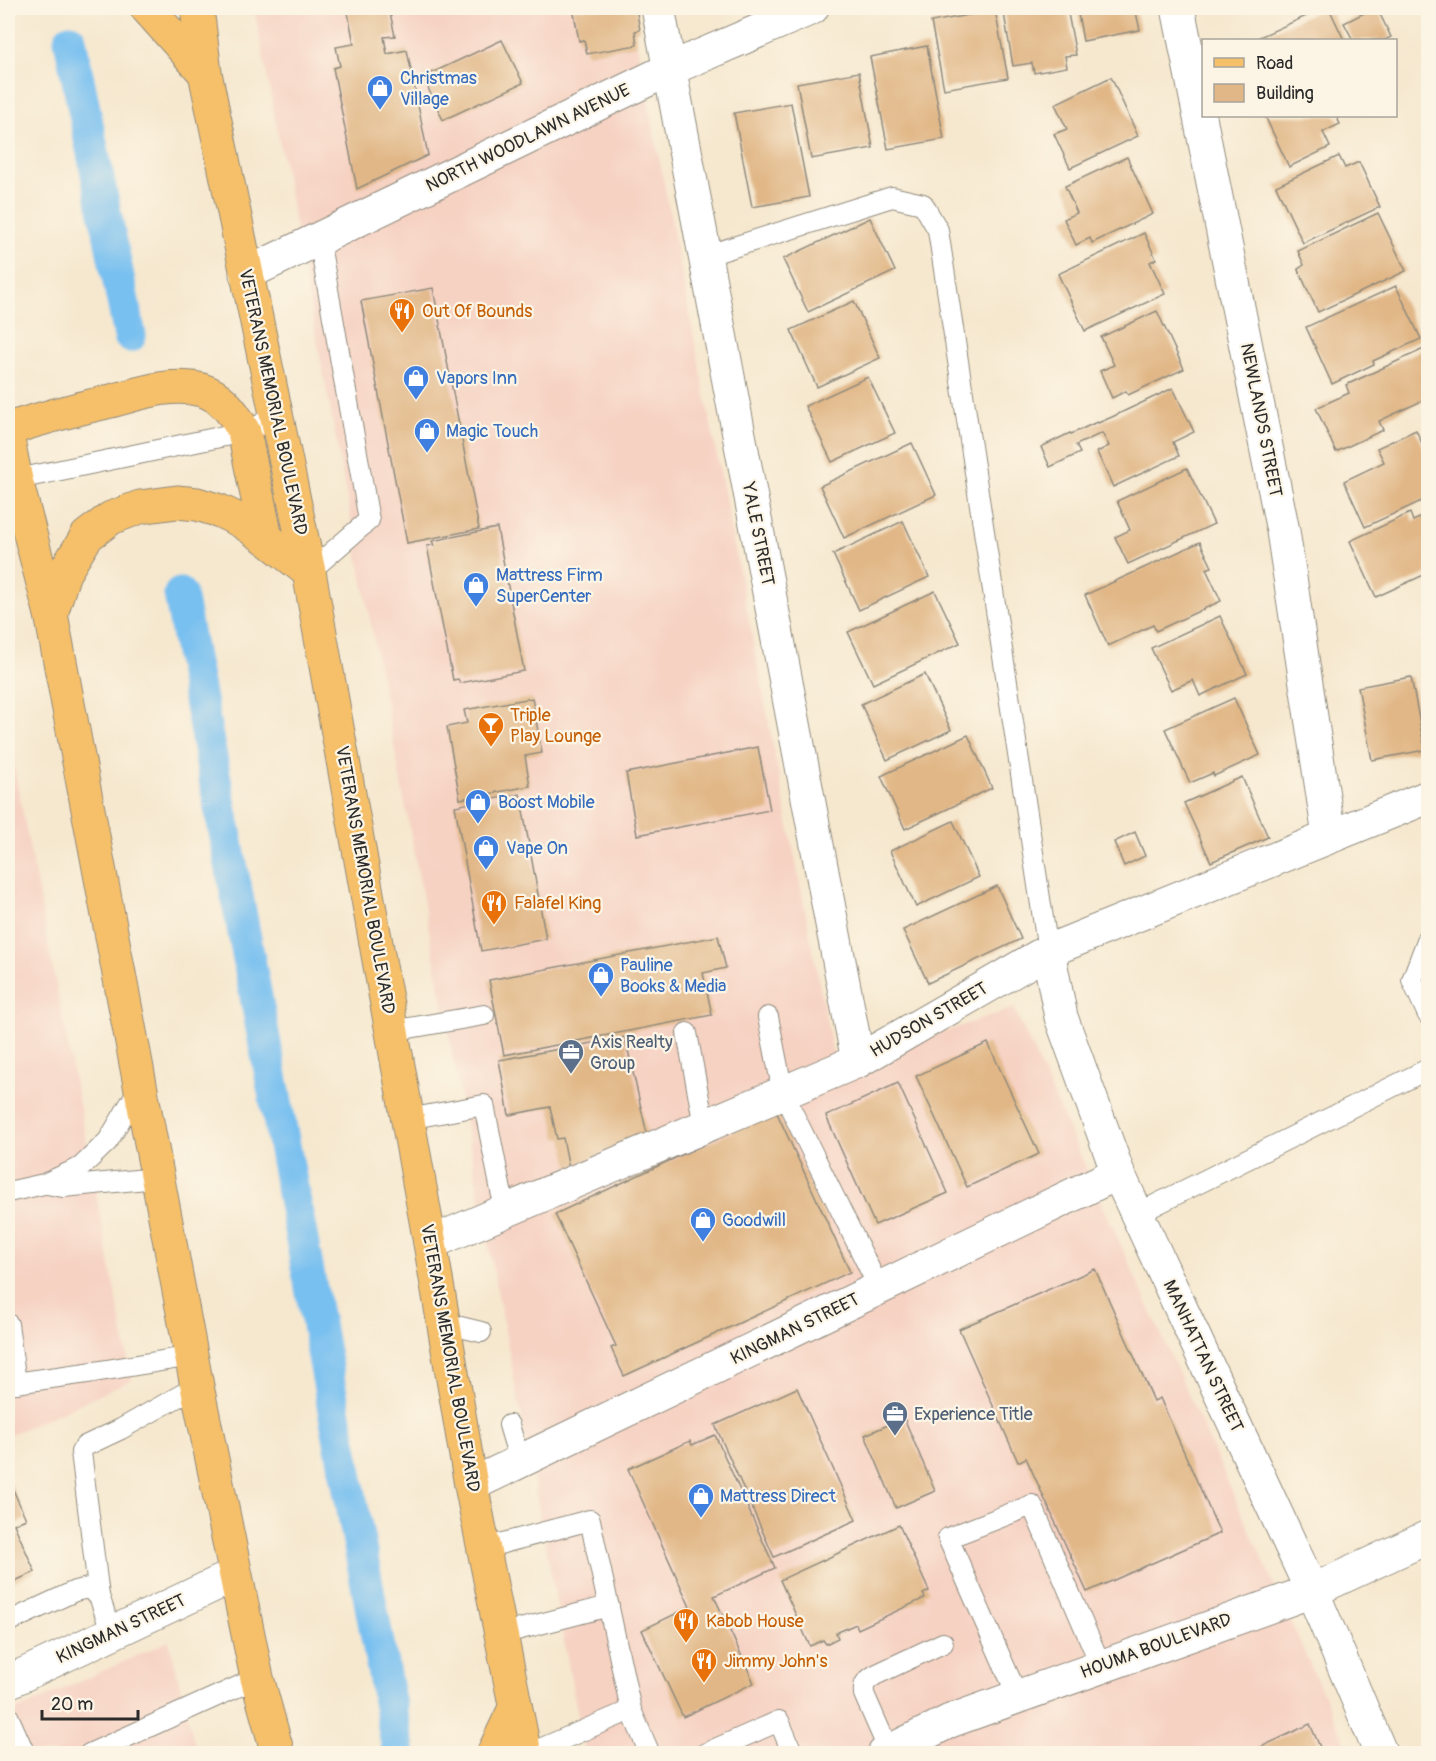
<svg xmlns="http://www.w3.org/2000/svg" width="1436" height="1761" font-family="Pangolin,sans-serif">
<rect width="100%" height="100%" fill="#fcf5e5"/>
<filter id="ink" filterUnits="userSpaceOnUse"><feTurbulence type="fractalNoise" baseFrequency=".0167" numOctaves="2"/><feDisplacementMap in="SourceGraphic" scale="12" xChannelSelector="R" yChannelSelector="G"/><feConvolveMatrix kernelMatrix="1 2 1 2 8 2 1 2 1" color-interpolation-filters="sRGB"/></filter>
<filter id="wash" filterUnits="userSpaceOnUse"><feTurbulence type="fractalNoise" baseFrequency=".008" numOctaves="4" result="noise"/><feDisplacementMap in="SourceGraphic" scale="24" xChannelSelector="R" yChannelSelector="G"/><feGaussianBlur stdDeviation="1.35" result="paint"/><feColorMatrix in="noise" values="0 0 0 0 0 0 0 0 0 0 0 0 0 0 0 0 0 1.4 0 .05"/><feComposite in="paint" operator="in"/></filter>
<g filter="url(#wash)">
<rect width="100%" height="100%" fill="#f6e8cf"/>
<g fill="#f6d2c3">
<polygon points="254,8 630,8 836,1069 1014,1008 1350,1753 585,1753"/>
<polygon points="8,735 132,1380 8,1436"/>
<polygon points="169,1641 197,1753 8,1753 8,1714"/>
</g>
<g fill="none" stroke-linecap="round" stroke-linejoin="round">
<g stroke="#78c0f0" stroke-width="33">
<polyline points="70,40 130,336"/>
<polyline points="180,594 399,1754"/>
</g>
</g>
<g id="blocks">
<g fill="#e1b787">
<polygon points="347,8 389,8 395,36 384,37 387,54 407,50 428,155 357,189 333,68 340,66 336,47 354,44"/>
<polygon points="573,8 636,8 640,30 635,31 637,45 587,54 584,40 579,41"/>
<polygon points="1003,8 1067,8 1076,55 1065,56 1067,67 1034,73 1032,63 1013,66"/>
<polygon points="1077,8 1135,8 1140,30 1083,41"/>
<polygon points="1324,8 1329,8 1344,40 1253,40"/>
<polygon points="1374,8 1377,8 1391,37 1385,40 1353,40 1344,23"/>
<polygon points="995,10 1008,78 944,89 931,22"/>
<polygon points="502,40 523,83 443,120 423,77"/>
<polygon points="927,46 944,139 888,149 870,57"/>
<polygon points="859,72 873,148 811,159 797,83"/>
<polygon points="1111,77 1138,136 1070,168 1054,134 1067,129 1055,104"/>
<polygon points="791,103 809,197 752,207 734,113"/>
<polygon points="1265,116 1336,116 1340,124 1323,132 1330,147 1289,167"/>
<polygon points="1339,156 1345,168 1359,162 1380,207 1303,243 1276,186"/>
<polygon points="1127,157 1153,214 1092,243 1090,238 1076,245 1064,219 1077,213 1065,186"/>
<polygon points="1378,213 1406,271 1318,312 1298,269 1304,265 1298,251"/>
<polygon points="870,218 895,271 808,312 783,259"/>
<polygon points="1144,233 1156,259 1150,262 1165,294 1085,331 1058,274"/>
<polygon points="1396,286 1421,339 1373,361 1374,364 1332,384 1306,327"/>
<polygon points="433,288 479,529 407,543 361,301"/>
<polygon points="854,301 880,358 817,387 791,330"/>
<polygon points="1157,311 1184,369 1128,395 1126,391 1112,398 1100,371 1114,365 1101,337"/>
<polygon points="1428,347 1428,398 1379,421 1383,430 1336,452 1316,408 1349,393 1346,385"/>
<polygon points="868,377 895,433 832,462 805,406"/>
<polygon points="1173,388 1194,432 1173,442 1179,456 1113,487 1097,452 1109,446 1102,433 1076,445 1080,453 1050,467 1041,447 1070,433 1071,434 1097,422 1098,423 1112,417"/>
<polygon points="1416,430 1428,457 1428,498 1365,527 1344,481 1384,462 1377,448"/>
<polygon points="912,443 936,495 844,538 820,486"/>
<polygon points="1187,468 1214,524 1128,564 1115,537 1130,530 1117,501"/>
<polygon points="1410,513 1413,521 1428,514 1428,573 1376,597 1350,541"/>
<polygon points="903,521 929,577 859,610 833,554"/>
<polygon points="497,528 524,671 460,683 458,679 453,680 427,546 434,545 432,541"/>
<polygon points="1200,542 1212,567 1206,569 1221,601 1156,631 1153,625 1108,646 1085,595"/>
<polygon points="935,591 960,643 873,684 848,632"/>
<polygon points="1220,616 1247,674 1200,696 1193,680 1171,690 1151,648"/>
<polygon points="925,674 951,730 887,760 861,704"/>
<polygon points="1411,677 1425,750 1372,760 1358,687"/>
<polygon points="532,698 542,753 525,756 530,786 460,799 447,727 467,723 464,710"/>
<polygon points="1234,698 1260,755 1214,776 1213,773 1190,783 1165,729"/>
<polygon points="968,735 992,788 905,829 881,776"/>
<polygon points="758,747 770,810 637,835 626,773"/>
<polygon points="1242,777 1268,837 1211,862 1184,803"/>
<polygon points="520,794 546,939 481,951 455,806"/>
<polygon points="953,821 979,877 916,907 890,851"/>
<polygon points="1135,832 1145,856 1124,866 1114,842"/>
<polygon points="997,886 1021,939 928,983 903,930"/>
<polygon points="718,936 726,968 703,973 712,1015 504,1055 489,980"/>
<polygon points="625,1037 647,1134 569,1168 563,1138 557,1139 550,1107 509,1115 499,1060"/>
<polygon points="988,1043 1039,1154 967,1187 916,1076"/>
<polygon points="898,1083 948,1193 875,1225 826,1116"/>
<polygon points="776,1111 850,1272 624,1376 611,1348 616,1346 555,1214"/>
<polygon points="1095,1269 1154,1401 1160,1398 1220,1533 1087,1592 1026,1458 1018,1462 959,1329"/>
<polygon points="797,1388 856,1520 774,1557 715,1425"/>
<polygon points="904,1418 935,1491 896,1508 865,1435"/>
<polygon points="715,1435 775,1568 714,1596 754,1683 683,1717 642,1630 690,1607 628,1469 690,1441 692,1445"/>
<polygon points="8,1478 26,1519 14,1524 35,1572 8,1584"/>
<polygon points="899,1525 929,1591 923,1594 925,1598 858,1629 856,1624 836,1633 838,1638 826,1644 823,1640 810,1646 780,1580"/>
<polygon points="1310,1724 1323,1754 1246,1754"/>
</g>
</g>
</g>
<g filter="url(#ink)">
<use href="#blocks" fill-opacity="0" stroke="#908a7d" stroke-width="1.5"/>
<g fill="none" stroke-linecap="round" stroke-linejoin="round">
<g stroke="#908a7d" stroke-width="22">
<g id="service">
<polyline points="705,256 892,197 923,204 938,230 1048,951"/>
<polyline points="8,481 244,432 264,423 274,405"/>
<polyline points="309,572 369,520 319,239"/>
<polyline points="1428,938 1412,980 1428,1015"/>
<polyline points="768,1017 783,1093 879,1288"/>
<polyline points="392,1031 484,1015"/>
<polyline points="687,1033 704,1126"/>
<polyline points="408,1119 484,1105 505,1211"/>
<polyline points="47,1184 63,1187 157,1178"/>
<polyline points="8,1192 44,1184 81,1167 108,1141 141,1085"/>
<polyline points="1137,1214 1428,1069"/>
<polyline points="444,1323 481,1332"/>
<polyline points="8,1324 16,1383"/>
<polyline points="8,1384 94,1372 192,1356"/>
<polyline points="509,1425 520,1462"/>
<polyline points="484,1548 590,1520 631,1710"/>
<polyline points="8,1622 75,1591 88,1588 99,1596"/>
<polyline points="112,1634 99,1596 81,1452 85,1446 121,1429 197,1386"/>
<polyline points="501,1634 609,1606"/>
<polyline points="1018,1697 948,1538 1032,1505 1101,1666"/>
<polyline points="8,1716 25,1754"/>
<path d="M889,1751l-25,-57c-1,-11 2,-13 11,-19l68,-32"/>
<polyline points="89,1754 257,1678"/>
<polyline points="528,1754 631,1710 650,1754"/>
<polyline points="704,1754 779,1721 793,1754"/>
</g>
</g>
<g stroke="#908a7d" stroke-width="35">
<g id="minor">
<polyline points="658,8 858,1061"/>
<polyline points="1178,8 1283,531 1329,836"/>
<polyline points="246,274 670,69 812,8"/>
<polyline points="1048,951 1061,1017 1118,1173 1312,1591 1381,1754"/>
<polyline points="430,1243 858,1061 1048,951 1428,797"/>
<polyline points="471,1485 1118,1173"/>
<polyline points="8,1682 235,1575"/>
<polyline points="884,1754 950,1721 1312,1591 1428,1537"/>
</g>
</g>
<g stroke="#908a7d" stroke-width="35">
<g id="primary">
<polyline points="147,8 205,73"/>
<polyline points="197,8 205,73 309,572 430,1243 471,1485 525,1754"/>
<path d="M8,429c34,-11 68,-20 103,-28 30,-8 60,-19 91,-11 20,6 33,24 42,42l22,106 43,34"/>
<polyline points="8,440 16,480 51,614 197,1386 257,1678 278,1754"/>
<polyline points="51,614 64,573 87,536 111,518 140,507 177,502 197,504 220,511 241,521 266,538"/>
<polyline points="493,1754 515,1708"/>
</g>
</g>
<use href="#service" stroke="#fff" stroke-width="20"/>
<use href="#minor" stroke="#fff" stroke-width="33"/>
<use href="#primary" stroke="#f6c06b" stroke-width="33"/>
</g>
</g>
<defs>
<g id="shop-pin" transform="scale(1.35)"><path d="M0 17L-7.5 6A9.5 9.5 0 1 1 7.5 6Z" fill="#3f7fe0" stroke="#fcf5e5"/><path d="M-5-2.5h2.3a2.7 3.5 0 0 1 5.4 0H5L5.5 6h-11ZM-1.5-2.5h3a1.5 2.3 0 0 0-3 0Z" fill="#fff"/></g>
<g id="restaurant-pin" transform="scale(1.35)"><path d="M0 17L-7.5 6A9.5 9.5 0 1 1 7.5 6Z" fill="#e8710a" stroke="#fcf5e5"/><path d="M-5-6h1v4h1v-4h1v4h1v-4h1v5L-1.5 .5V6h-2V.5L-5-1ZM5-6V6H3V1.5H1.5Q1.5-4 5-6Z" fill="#fff"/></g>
<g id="bar-pin" transform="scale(1.35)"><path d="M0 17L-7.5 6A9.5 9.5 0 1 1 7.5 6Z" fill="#e8710a" stroke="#fcf5e5"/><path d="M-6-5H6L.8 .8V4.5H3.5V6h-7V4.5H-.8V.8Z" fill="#fff"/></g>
<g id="office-pin" transform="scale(1.35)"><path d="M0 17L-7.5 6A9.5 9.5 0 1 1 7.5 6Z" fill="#5c6f8a" stroke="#fcf5e5"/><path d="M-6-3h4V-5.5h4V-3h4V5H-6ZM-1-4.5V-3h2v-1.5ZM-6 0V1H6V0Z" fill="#fff"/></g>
</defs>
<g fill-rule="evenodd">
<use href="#shop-pin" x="380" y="88"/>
<use href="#restaurant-pin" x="402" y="311"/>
<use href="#shop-pin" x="416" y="378"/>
<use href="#shop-pin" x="427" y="431"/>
<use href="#shop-pin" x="476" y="585"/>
<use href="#bar-pin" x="491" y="725"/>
<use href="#shop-pin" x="478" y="802"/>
<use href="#shop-pin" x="486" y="848"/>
<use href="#restaurant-pin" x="494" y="903"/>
<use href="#shop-pin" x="601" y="975"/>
<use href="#office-pin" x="571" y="1052"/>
<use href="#shop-pin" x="703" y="1220"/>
<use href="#office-pin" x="895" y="1414"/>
<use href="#shop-pin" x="701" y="1496"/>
<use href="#restaurant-pin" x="686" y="1621"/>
<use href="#restaurant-pin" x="704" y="1661"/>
</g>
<g text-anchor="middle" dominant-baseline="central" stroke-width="4.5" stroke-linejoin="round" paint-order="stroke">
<g font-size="18" fill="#366cbe" stroke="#fcf5e5" text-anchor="start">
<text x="400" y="78">Christmas<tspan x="400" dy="21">Village</tspan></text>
<text x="436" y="378">Vapors Inn</text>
<text x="446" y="431">Magic Touch</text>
<text x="496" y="575">Mattress Firm<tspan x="496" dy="21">SuperCenter</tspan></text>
<text x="498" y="802">Boost Mobile</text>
<text x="506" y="848">Vape On</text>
<text x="620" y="965">Pauline<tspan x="620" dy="21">Books &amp; Media</tspan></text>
<text x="722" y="1220">Goodwill</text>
<text x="720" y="1496">Mattress Direct</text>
</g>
<g font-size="18" fill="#2b2b2b" stroke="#fcf5e5">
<text transform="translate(528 138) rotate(-26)">NORTH WOODLAWN AVENUE</text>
<text transform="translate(273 402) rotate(78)">VETERANS MEMORIAL BOULEVARD</text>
<text transform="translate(1261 420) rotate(79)">NEWLANDS STREET</text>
<text transform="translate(758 534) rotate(79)">YALE STREET</text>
<text transform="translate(365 880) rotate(80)">VETERANS MEMORIAL BOULEVARD</text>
<text transform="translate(929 1020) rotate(-30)">HUDSON STREET</text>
<text transform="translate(795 1329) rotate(-26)">KINGMAN STREET</text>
<text transform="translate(1203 1356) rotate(65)">MANHATTAN STREET</text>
<text transform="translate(450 1358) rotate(80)">VETERANS MEMORIAL BOULEVARD</text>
<text transform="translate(121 1629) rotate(-25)">KINGMAN STREET</text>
<text transform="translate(1156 1646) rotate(-20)">HOUMA BOULEVARD</text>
</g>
<g font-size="18" fill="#c56008" stroke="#fcf5e5" text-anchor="start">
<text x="422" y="311">Out Of Bounds</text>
<text x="510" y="715">Triple<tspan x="510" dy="21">Play Lounge</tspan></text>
<text x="514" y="903">Falafel King</text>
<text x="706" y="1621">Kabob House</text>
<text x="724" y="1661">Jimmy John's</text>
</g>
<g font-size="18" fill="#4e5e75" stroke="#fcf5e5" text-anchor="start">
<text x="590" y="1042">Axis Realty<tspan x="590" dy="21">Group</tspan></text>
<text x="914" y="1414">Experience Title</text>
</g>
</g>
<rect width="1436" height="1761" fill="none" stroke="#fcf5e5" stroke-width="30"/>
<rect x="1202" y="39" width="195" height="78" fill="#fcf5e5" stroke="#a8a49b" stroke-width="1.5"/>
<rect x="1214" y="58" width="30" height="9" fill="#f6c06b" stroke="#a8a49b" stroke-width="1.5"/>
<text x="1256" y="69" font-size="18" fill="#2b2b2b">Road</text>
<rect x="1214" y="84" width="30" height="18" fill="#e1b787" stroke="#a8a49b" stroke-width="1.5"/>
<text x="1256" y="99" font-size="18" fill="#2b2b2b">Building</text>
<path d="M42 1710v9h96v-9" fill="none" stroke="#2b2b2b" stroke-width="3"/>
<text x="51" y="1710" font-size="18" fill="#2b2b2b" stroke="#fcf5e5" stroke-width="4.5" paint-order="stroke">20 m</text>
</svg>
